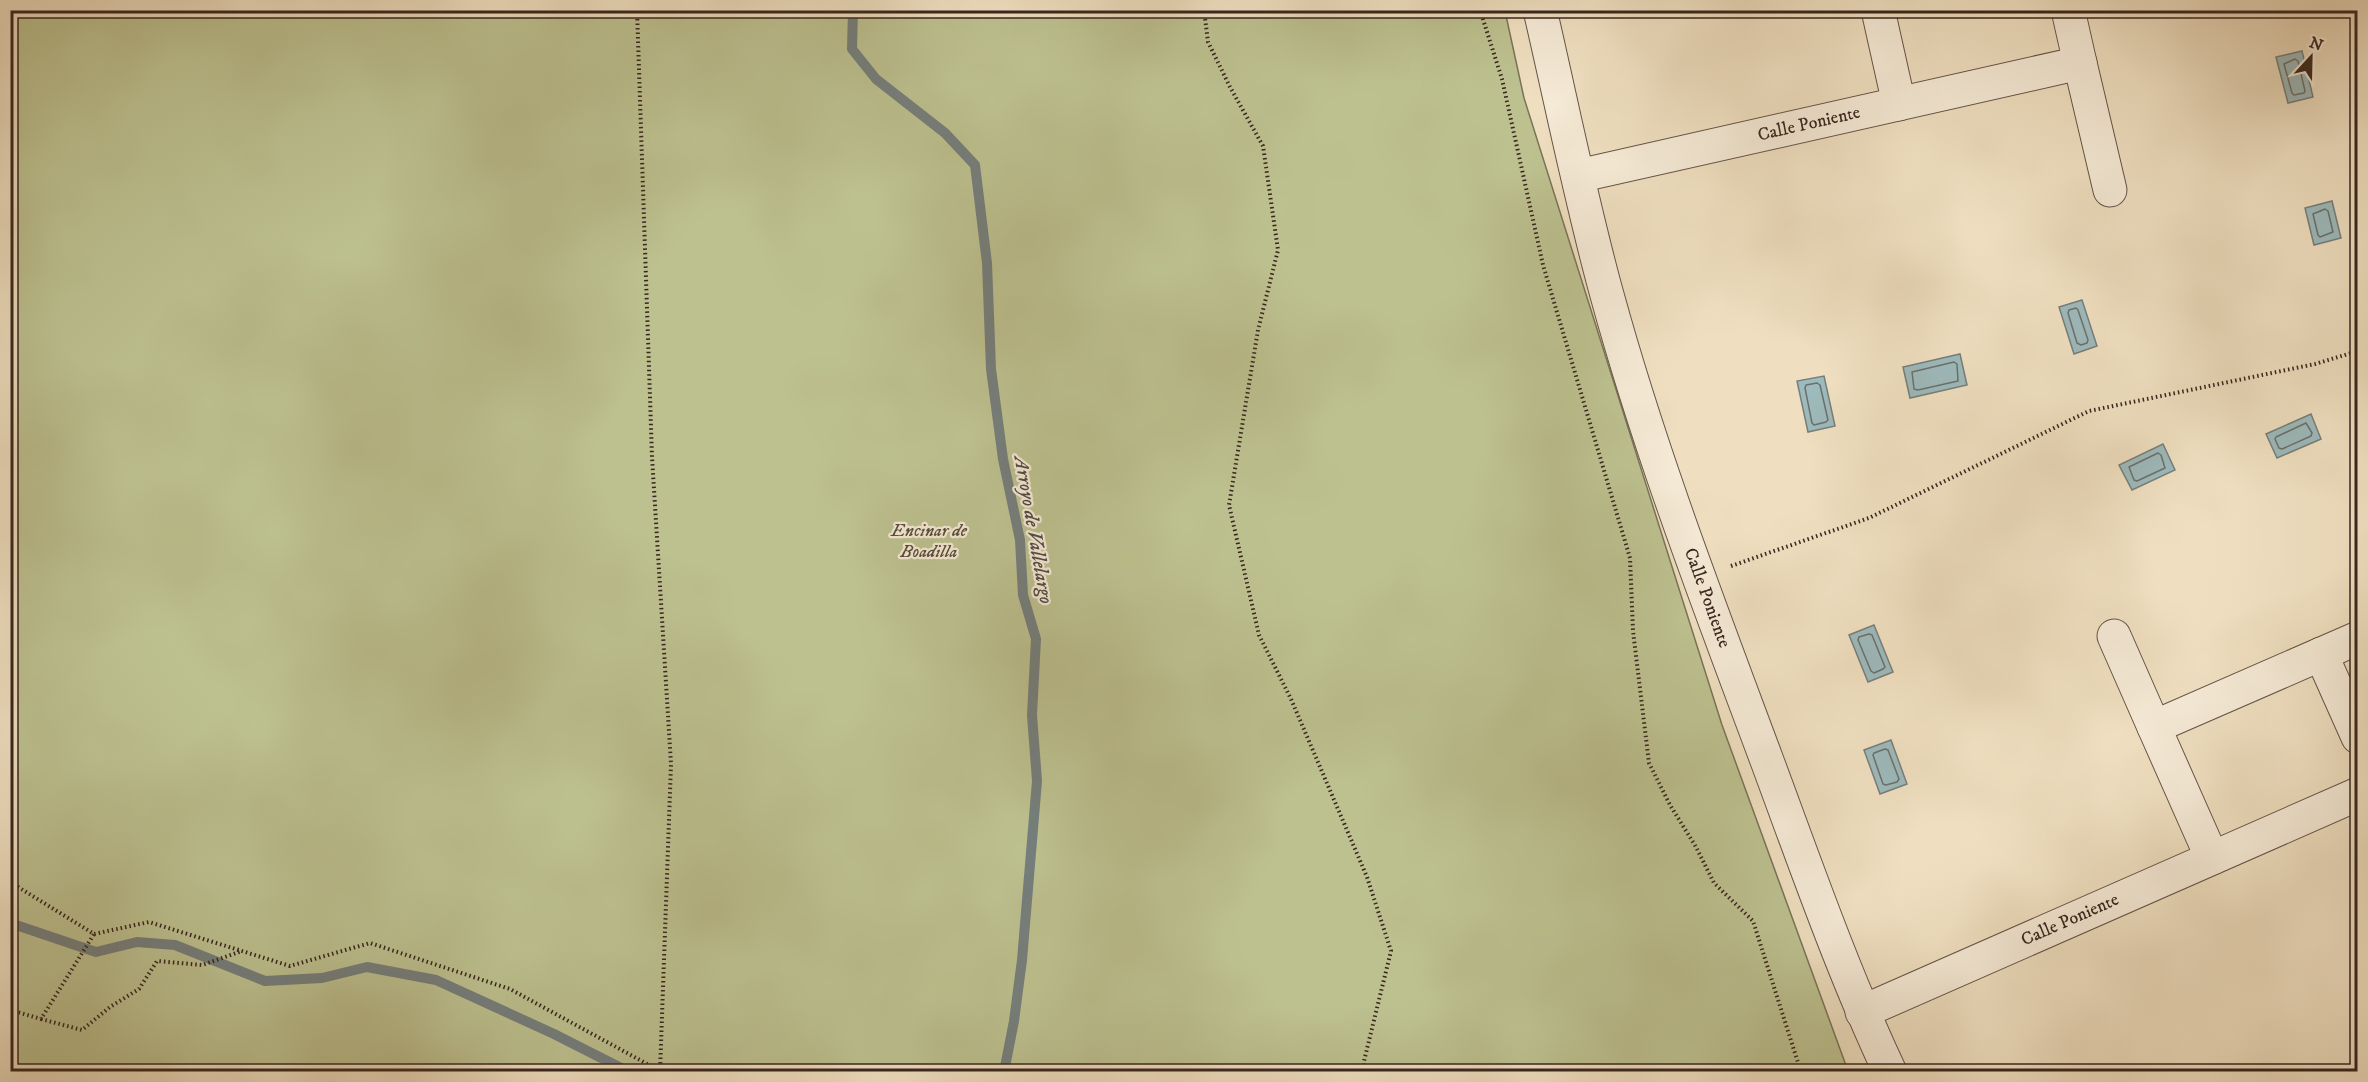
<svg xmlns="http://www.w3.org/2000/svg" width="2368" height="1082" font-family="'IM FELL DW Pica',serif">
<rect width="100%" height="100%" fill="#efdfc0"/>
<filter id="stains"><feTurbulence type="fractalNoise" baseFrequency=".00333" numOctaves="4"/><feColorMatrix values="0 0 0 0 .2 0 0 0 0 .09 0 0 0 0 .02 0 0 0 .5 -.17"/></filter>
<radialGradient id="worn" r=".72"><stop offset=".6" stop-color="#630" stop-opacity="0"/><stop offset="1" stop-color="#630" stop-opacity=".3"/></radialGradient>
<polygon fill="#bdc190" stroke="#7a7458" stroke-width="1.5" points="10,11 1505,11 1524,98 1722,725 1848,1071 11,1071"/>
<g fill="#9dbabc" stroke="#757f7d" stroke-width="1.5">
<polygon points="2302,51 2313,97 2288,103 2276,57"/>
<polygon points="2332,201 2341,238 2314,245 2305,208"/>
<polygon points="2082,300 2097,346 2074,354 2059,307"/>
<polygon points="1960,354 1967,385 1910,398 1903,367"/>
<polygon points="1824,376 1835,426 1808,432 1797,381"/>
<polygon points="2311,414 2321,439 2277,458 2266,434"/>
<polygon points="2163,444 2175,470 2132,490 2119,465"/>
<polygon points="1874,625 1893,672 1868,682 1849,635"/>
<polygon points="1891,740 1907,784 1880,794 1864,750"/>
</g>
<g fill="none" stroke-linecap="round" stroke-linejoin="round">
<g stroke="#6a706e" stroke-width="1.5">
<polygon points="2295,59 2298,61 2305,91 2304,93 2294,95 2292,93 2284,64"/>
<polygon points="2325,209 2328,211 2333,232 2320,237 2318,235 2313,214"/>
<polygon points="2076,308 2078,310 2088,340 2087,343 2081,345 2077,343 2068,313 2069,310"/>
<polygon points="1954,362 1957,364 1958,381 1918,390 1914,389 1912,372"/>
<polygon points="1817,383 1820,385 1828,420 1826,422 1814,425 1812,423 1805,388 1806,385"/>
<polygon points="2306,423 2312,433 2311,436 2282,449 2279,448 2275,439 2276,437"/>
<polygon points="2158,453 2161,455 2165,468 2137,481 2134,480 2129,467"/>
<polygon points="1869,634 1872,635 1885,667 1883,669 1874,673 1871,671 1858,640 1859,637"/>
<polygon points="1885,749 1888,750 1899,779 1897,782 1886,785 1883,784 1873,755 1874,753"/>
</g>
<g stroke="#757f7d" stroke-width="10">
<polyline points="853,10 852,49 876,79 945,133 975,165 987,263 991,369 1003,459 1020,540 1023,595 1036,639 1032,715 1037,781 1022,960 1014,1021 1004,1072"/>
<polyline points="10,923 96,952 137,942 175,945 265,981 322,978 367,967 436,980 554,1034 629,1072"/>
</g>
<g stroke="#665447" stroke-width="35">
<g id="street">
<path d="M1540,10c22,95 41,191 67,285 43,157 102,310 159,463 39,105 76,212 124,314"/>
<polyline points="1878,10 1899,104"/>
<polyline points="2080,63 2110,190"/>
<polyline points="1578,176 2080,63 2068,10"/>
<polyline points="2114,636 2154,727"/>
<polyline points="2321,654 2358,737"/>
<polyline points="2212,858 2154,727 2358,638"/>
<polyline points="1862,1012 2358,794"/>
</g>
</g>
<g stroke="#38261f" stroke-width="4" stroke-dasharray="1.5 3" stroke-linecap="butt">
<polyline points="637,10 652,457 671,764 660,1072"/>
<polyline points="1204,10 1208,42 1230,87 1263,146 1278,250 1258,330 1229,505 1259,635 1291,699 1367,877 1391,951 1364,1061 1364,1072"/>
<polyline points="1480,10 1502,79 1543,265 1630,558 1633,631 1649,763 1670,805 1696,847 1714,883 1753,921 1801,1072"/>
<polyline points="1731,566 1869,518 2089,411 2315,364 2358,351"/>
<polyline points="10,882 94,934 149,922 290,966 370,943 510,989 660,1071"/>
<polyline points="10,1010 41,1019 94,934"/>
<polyline points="41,1019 82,1030 110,1007 139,989 157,961 202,965 242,951"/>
</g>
<use href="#street" stroke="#f5ead6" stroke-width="33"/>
</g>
<g text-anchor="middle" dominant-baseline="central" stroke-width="4.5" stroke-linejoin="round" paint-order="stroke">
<g font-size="18" fill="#38261f" stroke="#f5ead6">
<text transform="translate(1809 124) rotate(-13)">Calle Poniente</text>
<text transform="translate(1707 598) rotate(70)">Calle Poniente</text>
<text transform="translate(2070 920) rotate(-24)">Calle Poniente</text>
</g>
<g font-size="18" font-style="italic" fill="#594d3b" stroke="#f5ead6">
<text x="929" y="531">Encinar de<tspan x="929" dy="21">Boadilla</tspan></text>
</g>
<g font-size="20" font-style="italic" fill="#514b46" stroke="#f5ead6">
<text transform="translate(1033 530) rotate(80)">Arroyo de Vallelargo</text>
</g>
</g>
<rect width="2368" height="1082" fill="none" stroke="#efdfc0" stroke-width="36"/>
<rect x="12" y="12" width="2344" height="1058" fill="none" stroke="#38261f" stroke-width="3"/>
<rect x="18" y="18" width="2332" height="1046" fill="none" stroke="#38261f" stroke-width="1.5"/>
<g transform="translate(2311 57) rotate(22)" stroke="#f5ead6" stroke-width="4.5" paint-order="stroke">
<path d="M0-4.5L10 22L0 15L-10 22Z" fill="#38261f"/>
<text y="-9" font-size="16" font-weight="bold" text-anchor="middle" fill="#38261f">N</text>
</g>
<rect width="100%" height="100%" filter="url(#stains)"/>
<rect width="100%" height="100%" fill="url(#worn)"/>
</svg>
